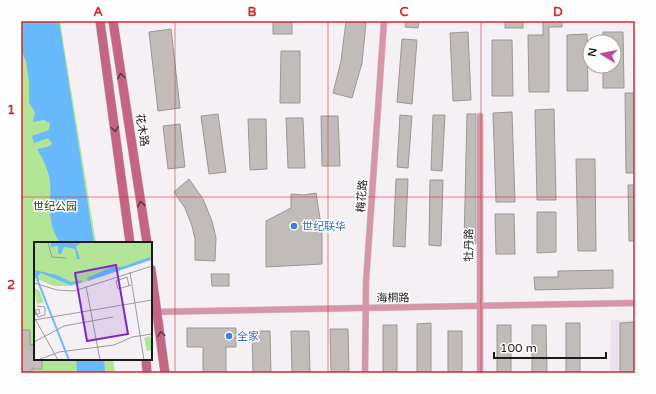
<svg xmlns="http://www.w3.org/2000/svg" width="656" height="394" font-family="'Varela Round','Noto Sans SC',sans-serif">
<rect width="100%" height="100%" fill="#f4f0f4"/>
<polygon fill="#ebe2eb" points="611,320 635,320 635,373 610,373"/>
<polygon fill="#b2e696" points="21,21 60,21 96,243 35,243 35,359 113,359 115,373 21,373"/>
<g fill="#68bafc">
<path d="M21,21h38l35,222h-33c-16,-19 -9,-40 -11,-62 -2,-12 -7,-22 -13,-32l10,-2 5,-3 -4,-6 -14,5 -2,-7 17,-6 1,-7 -6,-3 -11,2 2,-10 -6,-9v-22l-3,-20 -5,-11z"/>
<polygon points="76,359 104,359 105,373 77,373"/>
</g>
<g fill="#c1bcba" stroke="#9c9694">
<rect x="273" y="21" width="19" height="13"/>
<polygon points="346,21 366,23 362,63 352,98 333,93 341,61"/>
<polygon points="406,21 419,21 418,28 405,27"/>
<rect x="505" y="21" width="18" height="7"/>
<polygon points="543,21 562,21 562,27 549,27 549,92 529,92 528,35 543,35"/>
<polygon points="171,29 180,108 158,111 149,32"/>
<polygon points="468,32 471,100 453,101 450,33"/>
<polygon points="603,32 623,32 624,88 603,88 603,66 614,66 614,42 603,42"/>
<polygon points="587,34 588,91 567,91 567,35"/>
<polygon points="402,39 417,40 412,104 397,102"/>
<polygon points="492,40 512,40 513,96 492,96"/>
<polygon points="281,51 300,51 300,103 280,103"/>
<polygon points="625,93 635,93 635,173 626,173"/>
<polygon points="554,109 556,200 537,200 535,110"/>
<polygon points="512,112 515,202 496,202 493,113"/>
<polygon points="218,114 226,172 209,174 201,116"/>
<polygon points="467,114 476,114 476,244 464,244"/>
<polygon points="400,115 412,116 408,168 397,167"/>
<polygon points="433,115 445,115 442,171 431,170"/>
<polygon points="321,116 338,116 340,166 322,166"/>
<polygon points="286,118 303,118 305,168 288,168"/>
<polygon points="248,119 266,119 267,169 250,170"/>
<polygon points="180,124 185,167 168,169 163,126"/>
<polygon points="576,159 595,159 596,251 578,251"/>
<polygon points="189,179 203,199 212,221 216,238 215,261 195,260 195,239 192,226 185,208 174,192"/>
<polygon points="396,179 408,179 405,247 393,246"/>
<polygon points="430,180 443,180 441,246 429,245"/>
<polygon points="628,185 635,185 635,241 629,241"/>
<polygon points="316,193 322,231 322,264 266,267 266,221 291,208 291,194 304,195"/>
<polygon points="537,212 556,212 556,252 537,253"/>
<polygon points="495,214 514,214 515,254 496,254"/>
<polygon points="613,270 613,288 535,290 534,277 558,277 558,271"/>
<polygon points="211,274 229,274 229,286 212,286"/>
<polygon points="635,322 635,373 620,373 620,323"/>
<polygon points="431,323 431,373 417,373 417,324"/>
<rect x="566" y="323" width="14" height="50"/>
<rect x="383" y="325" width="14" height="48"/>
<rect x="497" y="325" width="14" height="48"/>
<polygon points="532,325 546,325 547,373 532,373"/>
<polygon points="187,328 236,328 236,347 226,347 226,373 203,373 203,347 187,347"/>
<polygon points="330,329 348,329 349,372 331,373"/>
<polygon points="21,330 30,330 30,345 35,344 35,359 42,359 42,369 32,369 32,372 21,372"/>
<polygon points="252,331 270,331 271,373 253,373"/>
<polygon points="291,331 309,331 310,373 292,373"/>
<rect x="448" y="331" width="14" height="42"/>
</g>
<g fill="none" stroke-linecap="round" stroke-linejoin="round">
<g stroke="#d1ced1" stroke-width="7">
<g id="street">
<polyline points="151,312 635,303"/>
<polyline points="365,373 366,282 384,21"/>
<polyline points="480,373 480,116"/>
</g>
</g>
<g stroke="#d1ced1" stroke-width="10">
<g id="secondary">
<polyline points="100,21 130,243"/>
<polyline points="113,21 147,243"/>
<polyline points="151,269 165,373"/>
<polyline points="146,359 147,373"/>
</g>
</g>
<use href="#street" stroke="#d795a8" stroke-width="6"/>
<use href="#secondary" stroke="#c56584" stroke-width="9"/>
</g>
<defs><path id="oneway-chevron" d="M-2-3.5L2.5 0L-2 3.5" fill="none" stroke-width="1.6" stroke-linecap="round" stroke-linejoin="round"/></defs>
<g stroke="#5f3845">
<use href="#oneway-chevron" transform="translate(121 76) rotate(-99)"/>
<use href="#oneway-chevron" transform="translate(115 129) rotate(82)"/>
<use href="#oneway-chevron" transform="translate(141 204) rotate(-99)"/>
<use href="#oneway-chevron" transform="translate(161 334) rotate(-98)"/>
</g>
<path fill="none" stroke="#d62828" stroke-width="1" stroke-opacity="0.55" d="M175,21v352M328,21v352M481,21v352M21,197h614"/>
<g fill="#3f7fe0" stroke="#fffeff" stroke-width="1.5">
<circle cx="294" cy="226" r="4"/>
<circle cx="229" cy="336" r="4"/>
</g>
<g text-anchor="middle" dominant-baseline="central" stroke-width="3" stroke-linejoin="round" paint-order="stroke">
<g font-size="11" fill="#1b1a1b" stroke="#fffeff">
<text transform="translate(142 130) rotate(81)">花木路</text>
<text transform="translate(362 196) rotate(-86)">梅花路</text>
<text transform="translate(469 245) rotate(-89)">牡丹路</text>
<text transform="translate(393 298) rotate(-1)">海桐路</text>
</g>
<g font-size="11" fill="#1d3e02" stroke="#fffeff">
<text x="55" y="206">世纪公园</text>
</g>
<g font-size="11" fill="#366cbe" stroke="#fffeff" text-anchor="start">
<text x="302" y="226">世纪联华</text>
<text x="237" y="336">全家</text>
</g>
</g>
<g transform="translate(34 242)">
<rect width="118" height="118" fill="#f4f0f4"/>
<path d="M0,0h118v17l-79,27h-19l-20,-8zM0,46l5,2 5,12 -7,2zM115,94l3,4v10l-5,1 -3,-13z" fill="#b2e696"/>
<path d="M17,0h30l-5,5 4,12h-3l-2,-10 -4,-1 -7,-1 -3,7h-3v-8l-7,1zM116,15l1,3 -63,21 -1,-3 25,-11h10zM0,28l23,5 14,7 11,-2v2l-12,3 -29,-12 -3,3 1,6 -5,-6z" fill="#68bafc"/>
<path fill="none" stroke="#68bafc" stroke-width="2" d="M3,37l32,81"/>
<path fill="none" stroke="#9d9a9d" stroke-width="1" d="M14,0l4,15 14,1M96,30l14,88M0,41l23,7 17,1 78,-25M52,44l14,74M95,44l-2,-9 -11,4 2,8 13,-4M0,65l4,10 7,-2v-8l-8,-1M0,69l5,-2 1,4 -4,2 -1,-3M0,75l24,43M0,78l118,-20M0,100l30,-16 49,-9M4,118l21,-8 55,-7 18,-8 20,-3"/>
<path fill="#7b2cbf" fill-opacity="0.15" stroke="#7b2cbf" stroke-width="2" d="M82,23l12,69 -41,7 -12,-68z"/>
<rect width="118" height="118" fill="none" stroke="#1b1a1b" stroke-width="2"/>
</g>
<rect width="656" height="394" fill="none" stroke="#fffeff" stroke-width="44"/>
<g transform="translate(602 54) rotate(280)"><circle r="19" fill="#fffeff" stroke="#a4a3a4"/>
<path d="M0-3L7 15L0 10L-7 15Z" fill="#bd479e"/>
<text y="-6" font-size="11" font-weight="bold" text-anchor="middle" fill="#1b1a1b">N</text>
</g>
<path d="M494 352v6h112v-6" fill="none" stroke="#1b1a1b" stroke-width="2"/>
<text x="500" y="352" font-size="12" fill="#1b1a1b" stroke="#fffeff" stroke-width="3" paint-order="stroke">100 m</text>
<rect x="22" y="22" width="612" height="350" fill="none" stroke="#d62828" stroke-width="1.5"/>
<g font-size="13" text-anchor="middle" font-weight="bold" fill="#d62828">
<text x="98" y="16">A</text>
<text x="252" y="16">B</text>
<text x="404" y="16">C</text>
<text x="558" y="16">D</text>
<text x="11" y="114">1</text>
<text x="11" y="289">2</text>
</g>
</svg>
